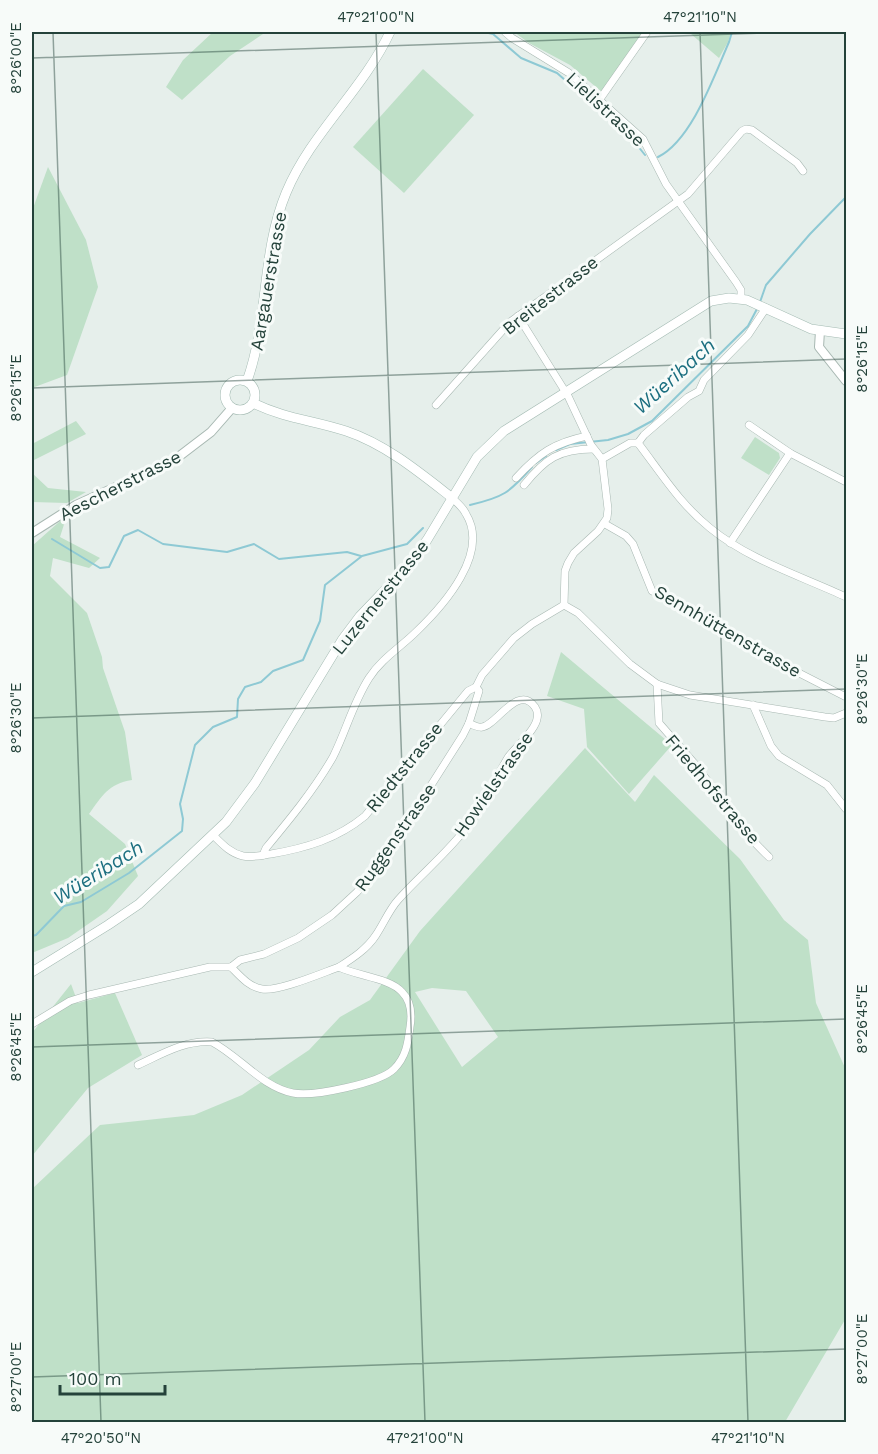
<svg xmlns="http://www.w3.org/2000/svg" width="878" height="1454" font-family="'Work Sans',sans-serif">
<rect width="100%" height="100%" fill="#e6efeb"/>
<g fill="#bfe0c8" fill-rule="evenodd">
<polygon points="213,32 266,32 230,56 182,100 166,87 183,60"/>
<polygon points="514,32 643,32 603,93 570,65 529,43"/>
<polygon points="693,32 731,32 728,42 719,58 691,34"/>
<polygon points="423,69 474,115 404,193 353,147"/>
<polygon points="48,167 86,240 98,287 67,375 32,388 32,211"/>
<polygon points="76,421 86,434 32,461 32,444"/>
<polygon points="755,437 779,453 780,458 769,475 741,458"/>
<polygon points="32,473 48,488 86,492 67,503 32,502"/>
<path d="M67,515l-7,22 40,21 -11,10 -36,-10 -3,18 37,37 15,44 1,11 22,64 7,48c-24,4 -30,16 -43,34l36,30 13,32 -31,35 -39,27 -36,15v-407z"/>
<polygon points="561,652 672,745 629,794 587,747 584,709 547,696"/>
<path d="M585,748l50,54 19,-27 86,84 44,61 24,20 8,63 30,67v248l-61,104h-753v-233l68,-64 94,-10 48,-20 67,-45 31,-33 30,-17 50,-69zM432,988l34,3 32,46 -36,30 -47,-75z"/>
<polygon points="71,984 78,1003 115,993 142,1055 88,1088 32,1156 32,1033"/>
</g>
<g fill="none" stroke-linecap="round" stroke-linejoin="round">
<g stroke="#8ec9d4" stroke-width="2">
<polyline points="484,32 493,34 521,58 557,73 633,140 645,155"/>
<path d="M658,157c34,-17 56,-81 71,-115l3,-10"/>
<polyline points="760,302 766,285 810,234 846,197"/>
<polyline points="556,450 570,444 608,440 628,434 652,421 748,326 758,307"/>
<polyline points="536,463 546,456"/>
<path d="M470,505c34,-8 39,-12 62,-38"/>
<polyline points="52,539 100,568 109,567 124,536 138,530 163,544 227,552 254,544 279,559 347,552 361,556"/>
<polyline points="32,936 36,935 64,906 81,902 129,873 182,831 183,819 180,804 195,745 213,727 237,717 238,699 245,687 261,682 273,671 303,660 320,621 325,585 362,556 407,544 423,528"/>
</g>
<g stroke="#a8b8b2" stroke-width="8">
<g id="minor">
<polyline points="505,32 512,38 569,73 643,139 666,184 736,282 741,290 741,299"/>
<polyline points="600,99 647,32"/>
<polyline points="518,316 568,396 591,445 602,459 608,509 607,518 598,531 574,553 568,563 565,571 564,605"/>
<polyline points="436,405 510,322 688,194 742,131 746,129 752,130 797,163 803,171"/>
<polyline points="749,425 790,453 846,482"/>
<path d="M638,443c23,30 42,61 72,85 39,32 91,48 136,69"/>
<polyline points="638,443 644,435 688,397 699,391 704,380 748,335 766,308"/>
<polyline points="602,459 630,443 638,443"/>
<path d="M516,478c23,-25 38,-35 71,-42"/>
<path d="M524,485c21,-26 35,-36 69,-36"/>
<polyline points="605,524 626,536 633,544 652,591 716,624 801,674 846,697"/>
<polyline points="730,543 790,453"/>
<polyline points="564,605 578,613 630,664 657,684 690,695 825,717 834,718 846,713"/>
<path d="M657,684l2,39 35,40 48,63c3,8 20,24 27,31"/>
<polyline points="753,705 771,746 779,756 827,785 846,809"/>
<path d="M213,835c9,9 17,18 30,21 9,2 20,-1 28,-2 35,-6 66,-15 94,-38l103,-125 8,-4 6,-12 32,-37 18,-14 32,-19"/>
<path d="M263,855l3,-7c24,-29 48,-58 67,-91 13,-26 20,-54 36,-79 12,-19 32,-31 48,-47 27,-26 73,-78 49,-117 -3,-7 -10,-12 -15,-17"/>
<path d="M339,967c14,-9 28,-18 37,-32 8,-12 13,-25 22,-35 23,-26 52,-49 72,-77 16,-21 25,-45 39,-67 9,-12 37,-33 26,-49 -17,-24 -39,19 -53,20 -4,1 -9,-2 -13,-4"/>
<polyline points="32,1024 70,1001 89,995 210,967 231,967 240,960 264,954 298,938 332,915 357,892 386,856 463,735 469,723 479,691 476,687"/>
<path d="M138,1065c24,-11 47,-25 74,-23 27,14 50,45 81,51 20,4 87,-10 101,-24 12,-12 14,-26 16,-42 2,-12 1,-26 -8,-35 -12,-14 -45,-16 -63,-25 -17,6 -61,25 -77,22 -13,-2 -22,-13 -31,-22"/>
</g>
</g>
<g stroke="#a8b8b2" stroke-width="10">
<g id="tertiary">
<polyline points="820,331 819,347 846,381"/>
<polyline points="32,533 76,505 173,461 211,432 232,408"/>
</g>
</g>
<g stroke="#a4bbb3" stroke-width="10">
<g id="secondary">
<circle cx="240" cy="395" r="15"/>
<path d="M247,381c22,-61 14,-128 39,-188 25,-60 77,-103 104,-161"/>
<path d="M253,403c33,16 60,17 93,28 39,13 73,41 105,66"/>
<polyline points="32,972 108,925 139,904 226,822 255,783 342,640 360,616 406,568 427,540 477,457 504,431 711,301 729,298 747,300 811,329 846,334"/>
</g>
</g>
<use href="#minor" stroke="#fff" stroke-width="7"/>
<use href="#tertiary" stroke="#fff" stroke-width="8"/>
<use href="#secondary" stroke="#fff" stroke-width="9"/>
</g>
<path fill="none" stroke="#24423a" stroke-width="1.5" stroke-opacity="0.45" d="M53,32l48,1390M376,32l49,1390M700,32l48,1390M32,58l762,-26M32,388l814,-29M32,718l814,-29M32,1047l814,-28M32,1377l814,-28"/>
<g text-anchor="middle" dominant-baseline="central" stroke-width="6" stroke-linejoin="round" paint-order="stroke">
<g font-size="18" fill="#24423a" stroke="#f7fbf9">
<text transform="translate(606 109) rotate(43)">Lielistrasse</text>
<text transform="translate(268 281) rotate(-80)">Aargauerstrasse</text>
<text transform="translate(550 295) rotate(-38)">Breitestrasse</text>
<text transform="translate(120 485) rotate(-27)">Aescherstrasse</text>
<text transform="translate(380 597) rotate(-51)">Luzernerstrasse</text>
<text transform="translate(728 631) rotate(30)">Sennhüttenstrasse</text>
<text transform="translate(404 767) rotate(-51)">Riedtstrasse</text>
<text transform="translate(493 784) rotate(-55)">Howielstrasse</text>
<text transform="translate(713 789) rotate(50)">Friedhofstrasse</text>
<text transform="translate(395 837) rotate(-55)">Ruggenstrasse</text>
</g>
<g font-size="20" font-style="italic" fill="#1c6f80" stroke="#f7fbf9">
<text transform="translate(674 376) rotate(-42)">Wüeribach</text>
<text transform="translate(98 872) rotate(-32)">Wüeribach</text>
</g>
</g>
<rect width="878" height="1454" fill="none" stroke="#f7fbf9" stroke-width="66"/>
<path d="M60 1385v9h105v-9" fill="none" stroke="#24423a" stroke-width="3"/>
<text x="69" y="1385" font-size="18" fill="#24423a" stroke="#f7fbf9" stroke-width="4.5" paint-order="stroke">100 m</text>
<rect x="33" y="33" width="812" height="1388" fill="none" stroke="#24423a" stroke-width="2"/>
<g font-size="15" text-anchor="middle" fill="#24423a">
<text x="376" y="22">47°21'00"N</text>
<text x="700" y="22">47°21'10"N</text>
<text transform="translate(16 58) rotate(-90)" y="5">8°26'00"E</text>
<text transform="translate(862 359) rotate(-90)" y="5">8°26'15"E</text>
<text transform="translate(16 388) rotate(-90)" y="5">8°26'15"E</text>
<text transform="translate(862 689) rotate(-90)" y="5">8°26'30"E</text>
<text transform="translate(16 718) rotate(-90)" y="5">8°26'30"E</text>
<text transform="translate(862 1019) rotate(-90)" y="5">8°26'45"E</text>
<text transform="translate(16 1047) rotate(-90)" y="5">8°26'45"E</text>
<text transform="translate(862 1349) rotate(-90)" y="5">8°27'00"E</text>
<text transform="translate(16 1377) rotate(-90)" y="5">8°27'00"E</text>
<text x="101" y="1443">47°20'50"N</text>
<text x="425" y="1443">47°21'00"N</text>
<text x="748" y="1443">47°21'10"N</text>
</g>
</svg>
